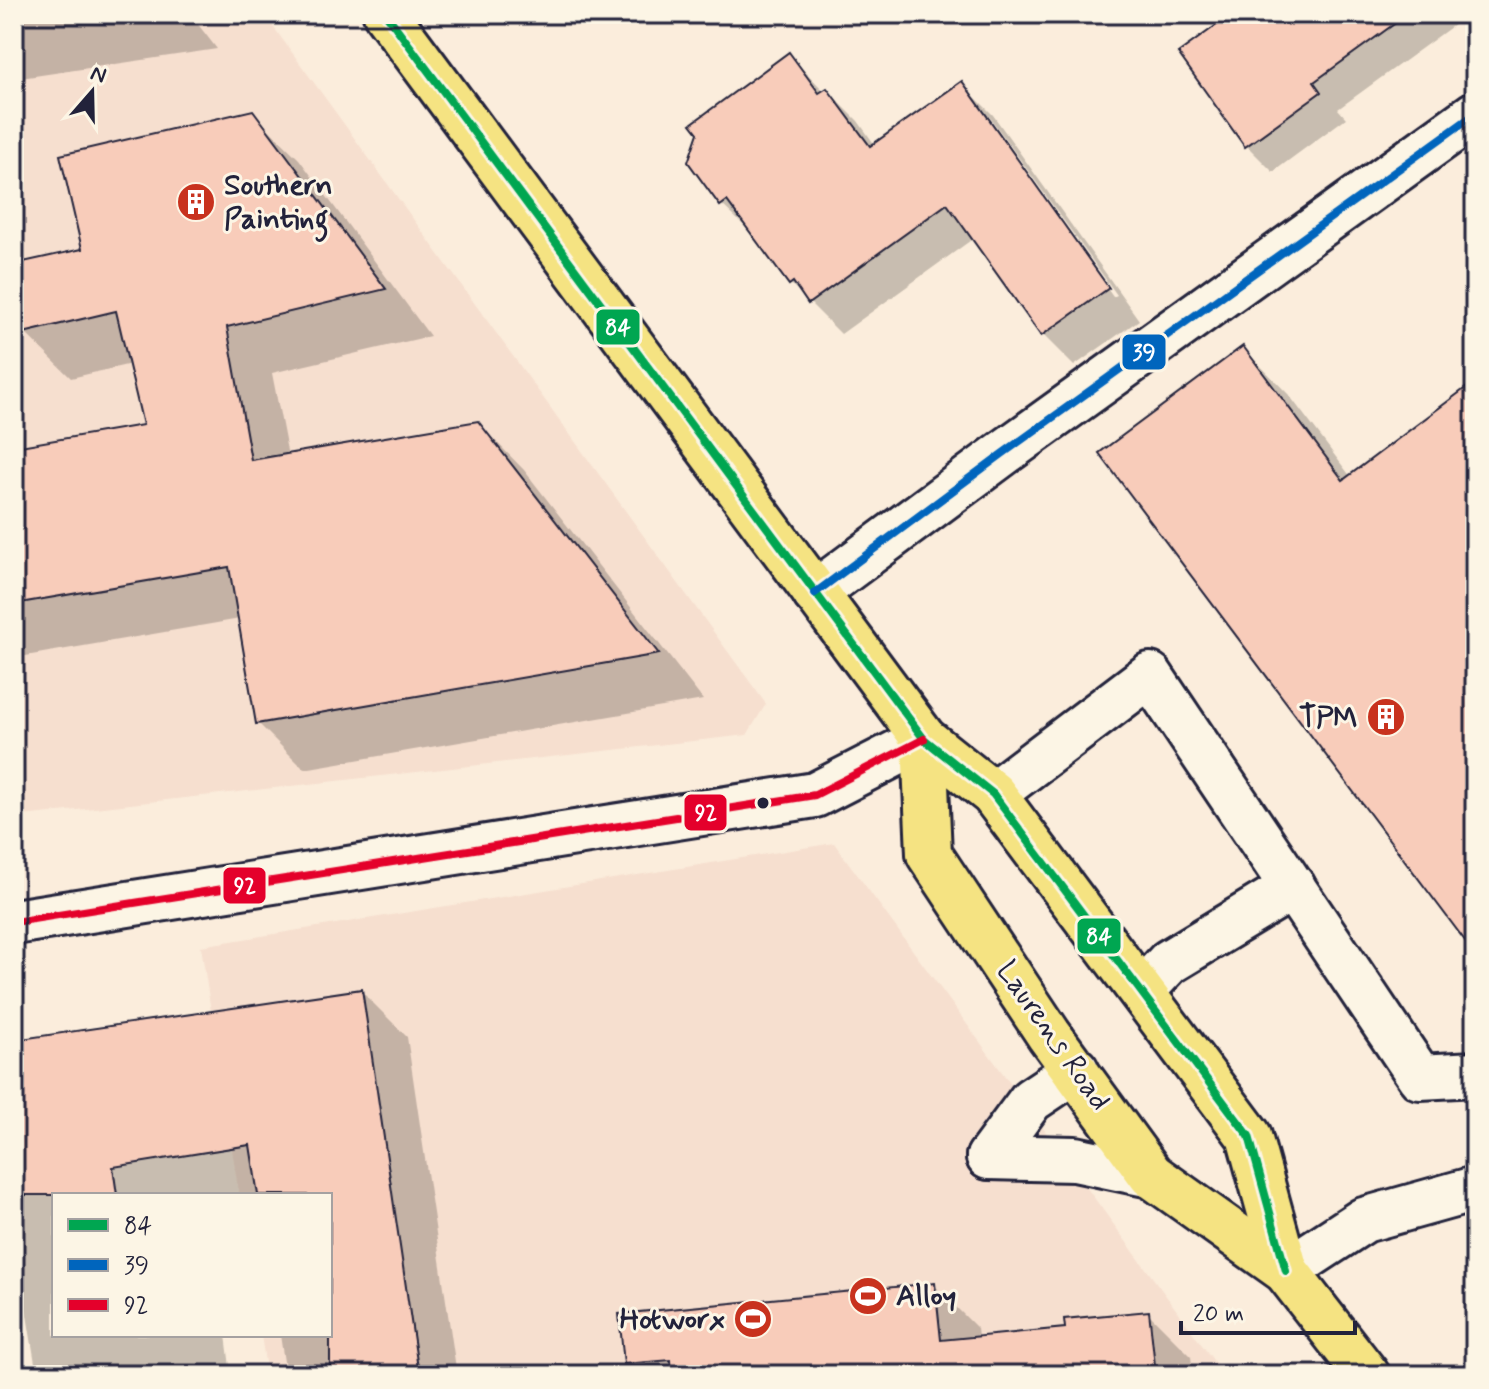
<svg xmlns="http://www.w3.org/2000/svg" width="1489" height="1389" font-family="Mynerve,sans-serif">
<rect width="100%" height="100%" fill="#fbeddc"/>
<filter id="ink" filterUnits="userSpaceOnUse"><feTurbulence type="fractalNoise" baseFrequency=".0125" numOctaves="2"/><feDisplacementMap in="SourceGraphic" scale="16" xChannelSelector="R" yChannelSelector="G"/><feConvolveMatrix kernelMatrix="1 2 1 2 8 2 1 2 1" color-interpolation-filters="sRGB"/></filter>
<g filter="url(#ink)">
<g fill="#f6dfcf">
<polygon points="14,14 264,14 766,704 747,735 14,817"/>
<polygon points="834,843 1224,1375 267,1375 261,1335 330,1335 330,1195 239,1195 201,946"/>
</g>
<g fill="#0003" fill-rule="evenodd">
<polygon points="14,14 190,14 217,49 14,79"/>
<polygon points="549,14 572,14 559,24"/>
<polygon points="1235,14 1469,14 1338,109 1346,118 1273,172 1247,146"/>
<path d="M789,55l36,37 2,-2 31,31 17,24 87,-61 31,31 146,205 -65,46 -32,-32 -68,-96 -133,96 -50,-50 -37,-49 -33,-31zM984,116h5l128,179 -4,2z"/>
<polygon points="252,113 299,159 430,336 272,373 288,456 478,423 524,470 703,700 304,769 258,723 240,619 14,658 14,449 145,426 131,364 71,378 24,332 14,290 14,266 84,250"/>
<polygon points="1243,348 1289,395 1351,477 1475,384 1475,951"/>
<polygon points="361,991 407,1037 457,1375 286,1375 280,1335 330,1335 330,1195 54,1195 54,1335 226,1335 231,1375 37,1375 14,1237 14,1042"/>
<polygon points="1475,1271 1475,1293 1465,1278"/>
<polygon points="934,1285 977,1328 978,1338 1067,1329 1148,1313 1191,1356 1193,1375 638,1375 626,1363"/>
</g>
<g fill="#f8ccba" stroke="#22223b" stroke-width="2">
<polygon points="1232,14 1408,14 1314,82 1321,92 1245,147 1178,53"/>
<polygon points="789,52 819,93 827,88 870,146 962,81 1109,288 1041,336 947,204 808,304 793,282 789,285 727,201 720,206 688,162 698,133 691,124"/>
<polygon points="253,110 386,289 227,327 251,460 478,421 659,654 256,724 229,567 14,604 14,447 143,425 116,311 23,333 14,298 14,264 82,249 60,155"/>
<polygon points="1243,346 1343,480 1475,381 1475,954 1099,453"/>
<polygon points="362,989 419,1375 330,1375 330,1195 258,1195 250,1145 113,1167 117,1195 14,1195 14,1040"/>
<polygon points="935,1283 941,1340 1065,1328 1064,1319 1149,1311 1156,1375 672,1375 671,1360 624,1364 619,1314"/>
</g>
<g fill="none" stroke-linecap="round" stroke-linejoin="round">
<g stroke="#22223b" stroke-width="50">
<g id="minor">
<polyline points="815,593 1002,454 1475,114"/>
<polyline points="993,794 1150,675 1420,1077 1475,1074"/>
<polyline points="14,922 815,795 924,739"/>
<polyline points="1142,991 1169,962 1293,887"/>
<polyline points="989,1157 1075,1159 1151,1175"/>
<polyline points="989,1157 1031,1100 1076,1070"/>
<polyline points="1286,1271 1364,1220 1475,1189"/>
</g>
</g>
<g stroke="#22223b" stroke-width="50">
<g id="major">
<polyline points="386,14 924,739 993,794 1249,1136 1286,1271"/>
<polyline points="924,739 929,854 1049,1035 1151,1175 1286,1271 1367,1375"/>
</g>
</g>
<use href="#minor" stroke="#fcf5e5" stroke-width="44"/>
<use href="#major" stroke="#f5e382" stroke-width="44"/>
<g stroke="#fcf5e5" stroke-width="14">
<polyline id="bus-1" points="386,14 924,739 993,794 1249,1136 1286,1271"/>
</g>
<g stroke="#fcf5e5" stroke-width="14">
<polyline id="bus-2" points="815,593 1002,454 1475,114"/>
</g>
<g stroke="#fcf5e5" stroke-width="14">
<polyline id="bus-3" points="14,922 815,795 924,739"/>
</g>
<use href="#bus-1" stroke="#00a651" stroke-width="8"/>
<use href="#bus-2" stroke="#0065bd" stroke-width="8"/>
<use href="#bus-3" stroke="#e4002b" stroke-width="8"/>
</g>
</g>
<defs>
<g id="building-disc" transform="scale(2)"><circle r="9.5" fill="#c8321e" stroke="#fcf5e5"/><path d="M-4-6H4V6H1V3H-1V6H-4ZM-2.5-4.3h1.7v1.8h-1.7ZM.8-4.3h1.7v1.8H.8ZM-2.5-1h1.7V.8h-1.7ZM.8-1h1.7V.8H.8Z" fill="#fff"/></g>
<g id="stadium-disc" transform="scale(2)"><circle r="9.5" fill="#c8321e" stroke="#fcf5e5"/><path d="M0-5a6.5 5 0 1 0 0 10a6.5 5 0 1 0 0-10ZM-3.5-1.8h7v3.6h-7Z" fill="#fff"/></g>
</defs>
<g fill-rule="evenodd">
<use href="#building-disc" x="196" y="202"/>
<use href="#building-disc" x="1386" y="717"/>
<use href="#stadium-disc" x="868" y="1296"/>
<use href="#stadium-disc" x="753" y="1319"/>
</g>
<circle fill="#22223b" stroke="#fcf5e5" stroke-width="3" cx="763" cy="803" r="7"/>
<g text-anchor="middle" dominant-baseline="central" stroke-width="6" stroke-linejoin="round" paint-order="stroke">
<g font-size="30" font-weight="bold" fill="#22223b" stroke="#fcf5e5" text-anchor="start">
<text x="224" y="185">Southern<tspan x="224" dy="34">Painting</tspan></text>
<text x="1358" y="717" text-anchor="end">TPM</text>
<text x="896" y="1296">Alloy</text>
<text x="725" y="1319" text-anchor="end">Hotworx</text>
</g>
<g font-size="30" fill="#22223b" stroke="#fcf5e5">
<text transform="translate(1053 1036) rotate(55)">Laurens Road</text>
</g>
</g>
<g stroke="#fcf5e5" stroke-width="3">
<rect x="595" y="308" width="46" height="38" rx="8" fill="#00a651"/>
<rect x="1121" y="333" width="46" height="38" rx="8" fill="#0065bd"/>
<rect x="683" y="793" width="45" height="39" rx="8" fill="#e4002b"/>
<rect x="222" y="866" width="45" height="39" rx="8" fill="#e4002b"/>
<rect x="1076" y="917" width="46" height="38" rx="8" fill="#00a651"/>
</g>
<g font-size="22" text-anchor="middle" font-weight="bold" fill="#fff">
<text x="618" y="335">84</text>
<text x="1144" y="360">39</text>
<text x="706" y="820">92</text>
<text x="245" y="893">92</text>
<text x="1099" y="944">84</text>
</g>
<rect width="1489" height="1389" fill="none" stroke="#fcf5e5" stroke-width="48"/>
<rect x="24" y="24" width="1441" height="1341" fill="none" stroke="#22223b" stroke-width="3" filter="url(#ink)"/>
<rect x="52" y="1193" width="280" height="144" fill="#fcf5e5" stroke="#a5a1a1" stroke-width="2"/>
<rect x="68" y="1219" width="40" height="12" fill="#00a651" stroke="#a5a1a1" stroke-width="2"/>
<text x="124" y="1233" font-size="24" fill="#22223b">84</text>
<rect x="68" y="1259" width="40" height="12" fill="#0065bd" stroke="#a5a1a1" stroke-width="2"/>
<text x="124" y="1273" font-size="24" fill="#22223b">39</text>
<rect x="68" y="1299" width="40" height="12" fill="#e4002b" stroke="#a5a1a1" stroke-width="2"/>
<text x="124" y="1313" font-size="24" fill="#22223b">92</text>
<g transform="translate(92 92) rotate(20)" stroke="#fcf5e5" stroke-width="6" paint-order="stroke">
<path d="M0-6L14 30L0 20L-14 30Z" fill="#22223b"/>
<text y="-12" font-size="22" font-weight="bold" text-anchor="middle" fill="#22223b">N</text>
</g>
<path d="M1181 1321v12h174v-12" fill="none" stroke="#22223b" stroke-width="4"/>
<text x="1193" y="1321" font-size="24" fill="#22223b" stroke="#fcf5e5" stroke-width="6" paint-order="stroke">20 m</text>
</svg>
